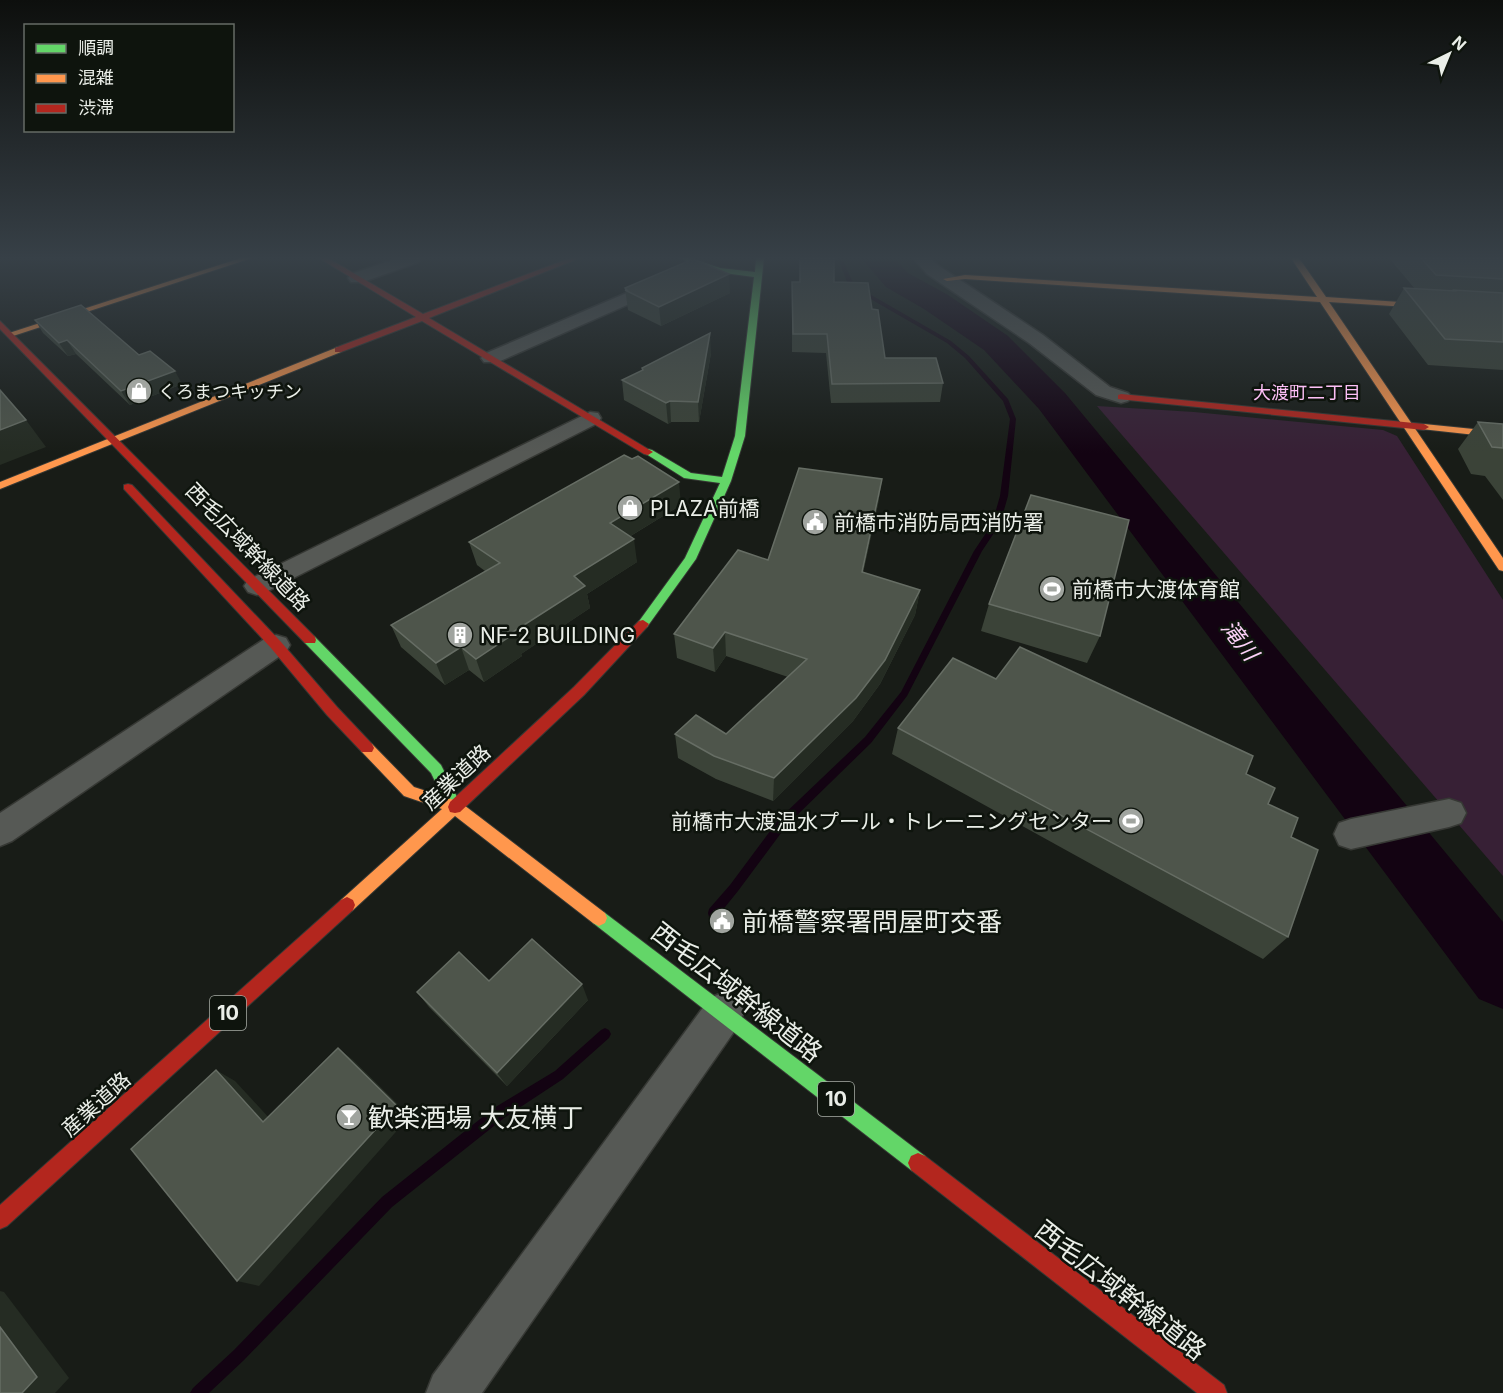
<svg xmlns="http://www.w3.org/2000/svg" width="1503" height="1393" font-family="Inter,'Noto Sans JP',sans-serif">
<rect width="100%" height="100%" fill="#181c17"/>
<polygon fill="#372035" points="1097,406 1194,412 1383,430 1397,436 1503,600 1503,876"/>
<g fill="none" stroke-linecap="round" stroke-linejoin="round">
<g fill="#130312" fill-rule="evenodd">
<polygon points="838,258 842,258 852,281 859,288 951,341 969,356 1008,399 1016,419 1008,496 1000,524 982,551 907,696 871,743 787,825 738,891 717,917 713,918 709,917 708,913 709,909 730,885 779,819 865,737 901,692 974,551 992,524 1000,496 1010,419 1003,401 965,358 947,343 855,290 847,282"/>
<polygon points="605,1028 609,1030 611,1034 609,1038 563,1079 504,1118 392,1207 244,1360 209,1393 190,1393 193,1388 234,1350 382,1197 494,1108 555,1071 601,1030"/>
</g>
<polygon fill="#130312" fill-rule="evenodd" points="861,258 893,258 908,273 948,295 1008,336 1065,393 1503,922 1503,1009 1479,999 1039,409 984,350 924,309 886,287"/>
<g stroke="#363834" stroke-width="3">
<g id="street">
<polygon points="398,258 421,258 419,262 363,282 351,282 348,278 351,274"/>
<polygon points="913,258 930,258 939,266 1043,335 1110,387 1128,393 1132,397 1128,401 1121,403 1096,395 1029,343 927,274"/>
<polygon points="664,277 670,278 673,282 670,286 498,362 484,362 481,358 484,354"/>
<polygon points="590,412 598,413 601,418 598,423 266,592 257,595 248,592 244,586 248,580"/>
<polygon points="276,635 286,638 290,645 286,652 12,841 0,846 0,813 266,638"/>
<polygon points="1449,799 1461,803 1466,813 1461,823 1449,827 1351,849 1339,845 1334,834 1339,823 1351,819"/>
<polygon points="724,992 738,998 744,1012 738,1026 482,1393 426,1393 433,1375 710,998"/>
</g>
</g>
<g stroke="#363834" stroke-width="2">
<g id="fast">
<polygon points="679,258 690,258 720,268 755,272 756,258 764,258 745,436 731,481 696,559 647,627 643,628 637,624 685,558 720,483 684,478 643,452 648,449 652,450 691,473 722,477 735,436 754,277 716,272"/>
<polygon points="310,635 315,637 441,765 462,807 460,812 455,813 450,812 431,773 305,643 304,640 305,637"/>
<polygon points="599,910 605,913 925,1156 928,1163 925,1170 918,1173 911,1170 593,923 591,918 593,913"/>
</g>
</g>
<g stroke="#363834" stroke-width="2">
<g id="slow">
<polygon points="241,258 252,258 13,336 6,334"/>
<polygon points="1291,258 1299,258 1326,297 1503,309 1503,313 1329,302 1503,558 1503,571 1499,570 1320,302 965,279 947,281 943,279 965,275 1317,297"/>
<polygon points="338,347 342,350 341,352 0,489 0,482"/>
<polygon points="1424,424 1503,432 1503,438 1421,429 1419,427"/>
<polygon points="367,742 372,744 414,787 460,802 605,913 607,918 605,923 599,926 593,923 455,816 353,910 347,913 341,910 339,905 341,900 442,809 404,796 362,752 360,748 362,744"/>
</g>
</g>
<g stroke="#363834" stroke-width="2">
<g id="jam">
<polygon points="319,258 328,258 423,314 570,258 580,258 429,318 653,452 648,455 644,454 422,321 341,352 335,352 335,348 416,317"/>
<polygon points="0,321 315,637 316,640 315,643 305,643 0,329"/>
<polygon points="1121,394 1424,424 1429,427 1424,430 1118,399 1118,395"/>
<polygon points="128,484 132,485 281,642 337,707 372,744 374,748 372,752 362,752 327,715 271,648 124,489 124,485"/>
<polygon points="643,620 649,624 647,627 584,695 460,812 455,813 450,812 448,807 450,802 574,687 639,621"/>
<polygon points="347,897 353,900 355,905 353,910 7,1226 0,1229 0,1205 341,900"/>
<polygon points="918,1153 925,1156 1224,1385 1227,1393 1197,1393 911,1170 908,1163 911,1156"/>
</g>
</g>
<use href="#street" fill="#565955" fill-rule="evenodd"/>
<use href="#fast" fill="#63d668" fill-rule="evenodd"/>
<use href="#slow" fill="#ff974d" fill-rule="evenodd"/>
<use href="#jam" fill="#b3261e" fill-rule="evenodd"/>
</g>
<g fill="#3b4338">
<polygon points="1389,258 1503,258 1503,370 1428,365 1389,314 1404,288 1415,289"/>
<polygon points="792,282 834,282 872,309 885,358 943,383 940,402 831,403 826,353 792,352"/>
<polygon points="625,288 730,293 661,326 628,310"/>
<polygon points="35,320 139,355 182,384 130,405 76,354 68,356 43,333"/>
<polygon points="711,353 699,422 671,422 668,424 624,400 622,380 642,371 642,368"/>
<polygon points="1478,422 1503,424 1503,500 1485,476 1471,474 1458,449"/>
<polygon points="882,479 878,504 863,573 920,590 915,615 880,684 853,721 773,801 716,779 678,758 675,734 726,734 788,677 726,656 715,672 677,658 674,634 768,560"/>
<polygon points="681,505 629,537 637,562 587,594 590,608 521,654 522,656 484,682 469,670 445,685 401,647 391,625 485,571 477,565 469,542"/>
<polygon points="989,604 1100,636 1087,663 981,631"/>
<polygon points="996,679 1246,774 1291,837 1288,937 1263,959 892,754 898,728"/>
<polygon points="489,981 588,1000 507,1086 429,1007 417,992"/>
</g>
<g fill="#252c23">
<polygon points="729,274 730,293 661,326 659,307"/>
<polygon points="710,333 711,353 699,422 698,402"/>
<polygon points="67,340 76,354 68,356 59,343"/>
<polygon points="175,371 182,384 130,405 121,391"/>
<polygon points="670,401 671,422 668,424 666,403"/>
<polygon points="26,420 46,447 0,465 0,430"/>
<polygon points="882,479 878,504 858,596 862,572"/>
<polygon points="679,482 681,505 614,546 610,523"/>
<polygon points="634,539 637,562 587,594 590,608 521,654 522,656 484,682 476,659 513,632 574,576"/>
<polygon points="920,590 915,615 880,684 853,721 773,801 774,778"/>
<polygon points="725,632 726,656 715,672 713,648"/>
<polygon points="461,647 469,670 445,685 436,663"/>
<polygon points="582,984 588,1000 507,1086 497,1073"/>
<polygon points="338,1048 353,1060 410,1116 259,1286 237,1281"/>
<polygon points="216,1070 235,1081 282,1132 263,1122"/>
<polygon points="0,1291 4,1292 69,1378 55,1393 22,1393 0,1327"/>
</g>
<g fill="#4e554b" stroke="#666d64" stroke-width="1.5">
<polygon points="800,258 834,258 834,282 868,283 872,309 878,310 885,358 936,358 943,383 832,384 827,334 793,334 792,282 800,282"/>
<polygon points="1421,258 1503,258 1503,279 1436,275"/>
<polygon points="693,259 729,274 659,307 625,290 627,290 625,288"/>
<polygon points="1404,288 1455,291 1454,290 1503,293 1503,342 1445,339"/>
<polygon points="81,305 139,355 150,351 175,371 121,391 67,340 59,343 35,320"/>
<polygon points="710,333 698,402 670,401 666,403 622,380 643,370 642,368"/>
<polygon points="0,390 26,420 0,430"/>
<polygon points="1478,422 1503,424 1503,448 1492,447"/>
<polygon points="624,455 632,459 638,456 679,482 610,523 634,539 574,576 585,586 513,632 515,633 476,659 461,647 436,663 391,625 500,563 469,542"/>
<polygon points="799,468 882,479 862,572 920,590 885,660 856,698 774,778 714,756 675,734 696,715 726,734 807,659 725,632 713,648 674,634 738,550 768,560"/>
<polygon points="1031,495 1129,520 1100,636 989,604"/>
<polygon points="1020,647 1253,756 1246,774 1275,788 1268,804 1298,818 1291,837 1318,850 1288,937 898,728 953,658 996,679"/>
<polygon points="532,939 582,984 497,1073 417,992 459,952 489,981"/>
<polygon points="338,1048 397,1106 237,1281 131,1149 216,1070 263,1122"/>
<polygon points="0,1327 37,1377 22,1393 0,1393"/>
</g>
<linearGradient id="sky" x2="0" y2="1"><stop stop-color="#0d0f0d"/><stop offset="0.57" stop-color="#374047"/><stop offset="1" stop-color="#374047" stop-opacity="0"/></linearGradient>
<rect width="1503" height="453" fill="url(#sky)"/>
<defs>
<g id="shop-disc" transform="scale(1.35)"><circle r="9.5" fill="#a0a49f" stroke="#0e140d"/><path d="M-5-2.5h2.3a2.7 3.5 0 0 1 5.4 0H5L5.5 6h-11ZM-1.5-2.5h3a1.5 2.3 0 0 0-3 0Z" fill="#fff"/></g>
<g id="civic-disc" transform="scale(1.35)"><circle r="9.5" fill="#a0a49f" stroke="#0e140d"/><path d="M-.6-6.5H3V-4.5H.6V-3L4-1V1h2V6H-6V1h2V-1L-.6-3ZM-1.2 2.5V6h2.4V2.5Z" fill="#fff"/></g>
<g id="stadium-disc" transform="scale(1.35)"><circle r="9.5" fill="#a0a49f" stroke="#0e140d"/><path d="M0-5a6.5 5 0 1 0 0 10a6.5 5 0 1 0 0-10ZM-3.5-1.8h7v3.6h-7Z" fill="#fff"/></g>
<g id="building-disc" transform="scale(1.35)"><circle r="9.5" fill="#a0a49f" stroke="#0e140d"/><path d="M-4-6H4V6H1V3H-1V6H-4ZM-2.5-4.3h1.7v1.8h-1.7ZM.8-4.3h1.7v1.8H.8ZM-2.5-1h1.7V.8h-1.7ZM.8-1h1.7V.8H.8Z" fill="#fff"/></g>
<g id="bar-disc" transform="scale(1.35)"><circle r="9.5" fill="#a0a49f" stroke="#0e140d"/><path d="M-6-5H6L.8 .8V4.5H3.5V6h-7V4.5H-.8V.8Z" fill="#fff"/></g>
</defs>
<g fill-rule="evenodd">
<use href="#shop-disc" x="139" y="391"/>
<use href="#shop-disc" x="630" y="508"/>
<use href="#civic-disc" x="815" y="522"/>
<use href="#stadium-disc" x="1052" y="589"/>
<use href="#building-disc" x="460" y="635"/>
<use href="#stadium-disc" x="1131" y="821"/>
<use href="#civic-disc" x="722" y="921"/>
<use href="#bar-disc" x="349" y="1117"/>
</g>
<g text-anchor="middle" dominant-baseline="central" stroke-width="5" stroke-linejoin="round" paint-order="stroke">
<g font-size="18" fill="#eaeee8" stroke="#0e140d" text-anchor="start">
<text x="158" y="391">くろまつキッチン</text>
</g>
<g font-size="18" fill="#fcbff6" stroke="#0e140d">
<text x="1307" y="392">大渡町二丁目</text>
</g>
<g fill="#0e140d" stroke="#a8ada6" stroke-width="1.5">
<rect x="210" y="996" width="36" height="34" rx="4.5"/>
<rect x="818" y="1082" width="36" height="34" rx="4.5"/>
</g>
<g font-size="20" font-weight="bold" fill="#eaeee8">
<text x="228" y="1013">10</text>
<text x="836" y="1099">10</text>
</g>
<g font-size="21" fill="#eaeee8" stroke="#0e140d" text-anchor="start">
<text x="650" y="508">PLAZA前橋</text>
<text x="834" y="522">前橋市消防局西消防署</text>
<text x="1072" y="589">前橋市大渡体育館</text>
<text x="480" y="635">NF-2 BUILDING</text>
<text x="1112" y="821" text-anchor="end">前橋市大渡温水プール・トレーニングセンター</text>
</g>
<g font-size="21" fill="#eaeee8" stroke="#0e140d">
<text transform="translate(248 547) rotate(46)">西毛広域幹線道路</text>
<text transform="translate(456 777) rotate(-43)">産業道路</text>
<text transform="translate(96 1104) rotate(-42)">産業道路</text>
</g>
<g font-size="22" font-style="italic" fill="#fcd2f8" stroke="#0e140d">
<text transform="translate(1240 640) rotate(52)">滝川</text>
</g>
<g font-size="26" fill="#eaeee8" stroke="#0e140d" text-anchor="start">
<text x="742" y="921">前橋警察署問屋町交番</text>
<text x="368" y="1117">歓楽酒場 大友横丁</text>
</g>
<g font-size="26" fill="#eaeee8" stroke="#0e140d">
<text transform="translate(737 992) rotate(38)">西毛広域幹線道路</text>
<text transform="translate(1121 1290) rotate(38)">西毛広域幹線道路</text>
</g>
</g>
<rect x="24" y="24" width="210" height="108" fill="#0e140d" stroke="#666b65" stroke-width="1.5"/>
<rect x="36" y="44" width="30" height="9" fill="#63d668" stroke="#666b65" stroke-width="1.5"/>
<text x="78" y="54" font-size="18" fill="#eaeee8">順調</text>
<rect x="36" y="74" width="30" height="9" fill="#ff974d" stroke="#666b65" stroke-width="1.5"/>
<text x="78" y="84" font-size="18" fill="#eaeee8">混雑</text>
<rect x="36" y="104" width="30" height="9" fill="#b3261e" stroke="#666b65" stroke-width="1.5"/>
<text x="78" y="114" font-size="18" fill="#eaeee8">渋滞</text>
<g transform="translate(1449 54) rotate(43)" stroke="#0e140d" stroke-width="4.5" paint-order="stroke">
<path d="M0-4.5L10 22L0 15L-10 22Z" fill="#eaeee8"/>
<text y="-9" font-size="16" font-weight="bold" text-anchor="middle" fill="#eaeee8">N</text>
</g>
</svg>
